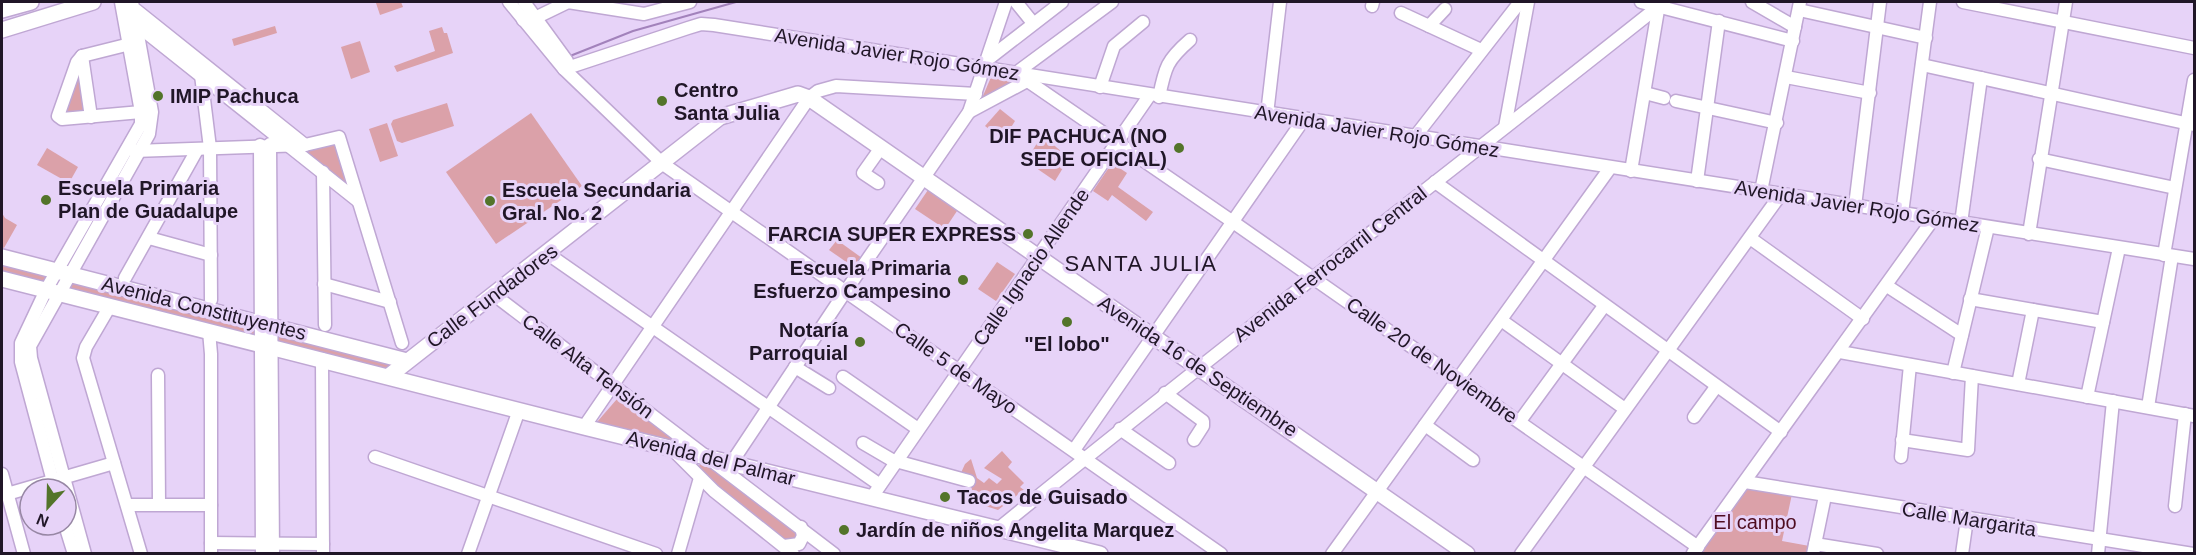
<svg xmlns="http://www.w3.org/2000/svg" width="2196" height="555" font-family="Arial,sans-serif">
<rect width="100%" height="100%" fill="#e7d3f8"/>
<g fill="#dba1a9">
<polygon points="381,2 401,2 403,7 380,15 376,3"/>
<polygon points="275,26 277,33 234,46 232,39"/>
<polygon points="442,27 444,33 447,33 453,53 397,72 394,66 435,51 429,31"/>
<polygon points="360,41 370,72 351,79 341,47"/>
<polygon points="992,75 1015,81 984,100 982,98"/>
<polygon points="76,78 80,78 86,113 64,114"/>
<polygon points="447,103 454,126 402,143 397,141 391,124 393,120"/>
<polygon points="1000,109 1015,121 1003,140 985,126"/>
<polygon points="531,113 582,186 496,244 446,172"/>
<polygon points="387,123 398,156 380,162 369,129"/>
<polygon points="1042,135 1069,158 1055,181 1026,161"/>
<polygon points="334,143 347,187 301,150"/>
<polygon points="47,148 78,167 69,183 37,165"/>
<polygon points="1112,163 1127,173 1118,187 1153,212 1146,221 1112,195 1108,201 1093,191"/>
<polygon points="928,190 957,211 945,229 915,209"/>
<polygon points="2,213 5,218 17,225 4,248 2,247"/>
<polygon points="837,240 862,258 855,268 829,250"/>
<polygon points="997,262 1015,274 996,301 978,289"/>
<polygon points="2,263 47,276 44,282 2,274"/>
<polygon points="70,282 255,329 254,335 250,336 68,291"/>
<polygon points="280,333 395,364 385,371 280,343 277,336"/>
<polygon points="617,399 623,399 682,444 597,422"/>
<polygon points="1002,451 1012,462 1008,467 1024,483 1020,487 1024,490 998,510 967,500 973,479 960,475 965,464 971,459 977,478 984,483 989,478 997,484 1002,479 984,468"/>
<polygon points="707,461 799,535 788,544 697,470 700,464"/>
<polygon points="1744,485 1792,494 1782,541 1815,547 1814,553 1694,554"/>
</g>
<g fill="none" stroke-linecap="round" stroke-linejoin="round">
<polyline stroke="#a282bb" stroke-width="2" points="570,56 633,31 736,2"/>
<g stroke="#bfa7d3" stroke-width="15">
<g id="minor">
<polyline points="509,2 564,69 663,164 1221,554"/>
<polyline points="524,2 567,61"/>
<polyline points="1016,2 1033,23"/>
<polyline points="1112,2 1016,73 1233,222 1698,547"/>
<polyline points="1641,2 1793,41"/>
<polyline points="1752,2 1795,27"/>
<polyline points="1963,2 2194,48"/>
<polyline points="1372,6 1373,2"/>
<polyline points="136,10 305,145"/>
<polyline points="1799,10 1926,38"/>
<polyline points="1401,13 1481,50"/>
<polyline points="523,20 535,18 568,2 644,14 690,2"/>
<polyline points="138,26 358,201"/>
<polyline points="1429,26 1445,9"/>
<polyline points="130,44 82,56 77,62 58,116 62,119 141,112"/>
<polyline points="82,56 91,117"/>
<polyline points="987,60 1062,2"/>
<polyline points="1922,65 2194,125"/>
<polyline points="564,69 688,28 701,24 714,25 2194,259"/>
<polyline points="201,75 210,148 211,300"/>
<polyline points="1786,77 1870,93"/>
<polyline points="1100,87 1114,46 1143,22"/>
<polyline points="1645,93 1664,98"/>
<path d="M1159,97c6,-30 8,-37 31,-57"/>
<polyline points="1676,101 1777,123"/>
<polyline points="969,112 1027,81"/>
<polyline points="1267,114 1280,2"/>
<polyline points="1505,127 1528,2"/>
<polyline points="1414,138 1520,2"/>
<polyline points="270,144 273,554"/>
<polyline points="260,145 262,554"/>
<polyline points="134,151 305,145 339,137 402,343"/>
<polyline points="2039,159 2175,188"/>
<polyline points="1631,171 1659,4"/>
<polyline points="323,172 325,325"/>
<polyline points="1697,181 1719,21"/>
<polyline points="1435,182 1781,432"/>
<polyline points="878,183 863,173 880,149"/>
<polyline points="1761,191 1800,2"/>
<polyline points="1855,206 1880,2"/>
<polyline points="1902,213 1930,2"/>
<polyline points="1961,223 1981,78"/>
<polyline points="2029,234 2066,2"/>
<polyline points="149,238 211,255"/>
<polyline points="1750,238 1863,319"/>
<polyline points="548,254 880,485"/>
<polyline points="2164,255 2194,80"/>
<polyline points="125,278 197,150"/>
<polyline points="324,284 390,302"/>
<polyline points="1887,286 1962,335"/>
<polyline points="493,294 834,554"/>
<polyline points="1970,299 2103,322"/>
<polyline points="110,306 86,347 83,358 141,554"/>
<polyline points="1501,320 1625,409"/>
<polyline points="209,331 211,354 211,554"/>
<polyline points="1840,352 2194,416"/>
<polyline points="322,359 323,554"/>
<polyline points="795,367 829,388"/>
<polyline points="1953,373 1988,227"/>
<polyline points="158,375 159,504"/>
<polyline points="843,377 918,429"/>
<polyline points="2018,384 2033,310"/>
<polyline points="1165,393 1203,421 1203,426 1194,440"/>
<polyline points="2087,397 2119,248"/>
<polyline points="2148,407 2172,256"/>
<polyline points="1694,417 1716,387"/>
<polyline points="1520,421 1604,306"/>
<polyline points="1425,425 1473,460"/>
<polyline points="584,427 809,98 818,91 836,86 976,94"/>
<polyline points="1120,429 1169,463"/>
<polyline points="1902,440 1968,450 1972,376"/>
<polyline points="863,443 892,460 969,481"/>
<polyline points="672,449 714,491 793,554"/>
<polyline points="1074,450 1304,119"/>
<polyline points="375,457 656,554"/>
<polyline points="1901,457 1910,365"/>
<polyline points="732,462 845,292 969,112 1006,2"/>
<polyline points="2,474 24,554"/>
<polyline points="1745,482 2193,554"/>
<polyline points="55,489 21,362 21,343 46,290 141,124 141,112 121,2"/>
<polyline points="7,494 114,463"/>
<polyline points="872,497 1149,96"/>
<polyline points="127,505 211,505"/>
<polyline points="2175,506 2185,414"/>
<polyline points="65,525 74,554"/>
<path d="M998,529c219,-179 445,-351 666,-527"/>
<polyline points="211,543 323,544"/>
<polyline points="1815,544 1877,554"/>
<polyline points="784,546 799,544 803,536 801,527"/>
<polyline points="1693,553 1934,218"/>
<polyline points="85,554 31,358 30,346 149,134 152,112 132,2"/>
<polyline points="468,554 519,410"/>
<polyline points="678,554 700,478"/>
<polyline points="1332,554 1610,168"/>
<polyline points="1521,554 1781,194"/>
<polyline points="1813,554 1825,496"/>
<polyline points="1962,554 1967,519"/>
<polyline points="2098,554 2113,401"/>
</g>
</g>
<g stroke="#bfa7d3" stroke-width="18">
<g id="major">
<polyline points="2,10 31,2"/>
<polyline points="2,30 93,2"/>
<polyline points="2,257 407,361"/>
<polyline points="2,279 584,427 1100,554"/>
<polyline points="389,376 720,117 798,94 809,98 1467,554"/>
</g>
</g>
<use href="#minor" stroke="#fff" stroke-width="12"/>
<use href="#major" stroke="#fff" stroke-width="15"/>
</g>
<g fill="#53742a" stroke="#e7d3f8" stroke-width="2">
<circle cx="158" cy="96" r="6"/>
<circle cx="662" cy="101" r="6"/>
<circle cx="1179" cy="148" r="6"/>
<circle cx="46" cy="200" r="6"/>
<circle cx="490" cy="201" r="6"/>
<circle cx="1028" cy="234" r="6"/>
<circle cx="963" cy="280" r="6"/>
<circle cx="1067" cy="322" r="6"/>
<circle cx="860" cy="342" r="6"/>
<circle cx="945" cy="497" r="6"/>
<circle cx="844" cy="530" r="6"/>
</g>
<g text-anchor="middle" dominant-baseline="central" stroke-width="6" stroke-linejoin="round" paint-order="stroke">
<g font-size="20" fill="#201627" stroke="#e7d3f8">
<text transform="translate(897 54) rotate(9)">Avenida Javier Rojo Gómez</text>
<text transform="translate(1377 131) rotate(9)">Avenida Javier Rojo Gómez</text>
<text transform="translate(1857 206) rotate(9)">Avenida Javier Rojo Gómez</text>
<text transform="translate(1330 264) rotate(-38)">Avenida Ferrocarril Central</text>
<text transform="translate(1031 267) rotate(-55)">Calle Ignacio Allende</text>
<text transform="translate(492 296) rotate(-37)">Calle Fundadores</text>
<text transform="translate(204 308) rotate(14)">Avenida Constituyentes</text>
<text transform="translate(1432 360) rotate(35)">Calle 20 de Noviembre</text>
<text transform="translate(588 366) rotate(37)">Calle Alta Tensión</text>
<text transform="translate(1198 366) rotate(34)">Avenida 16 de Septiembre</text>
<text transform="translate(956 368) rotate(35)">Calle 5 de Mayo</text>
<text transform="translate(711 458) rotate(14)">Avenida del Palmar</text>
<text transform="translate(1969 519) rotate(9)">Calle Margarita</text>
</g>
<g font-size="20" font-weight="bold" fill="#201627" stroke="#e7d3f8" text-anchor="start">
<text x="674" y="90">Centro<tspan x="674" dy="23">Santa Julia</tspan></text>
<text x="170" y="96">IMIP Pachuca</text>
<text x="1167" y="136" text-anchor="end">DIF PACHUCA (NO<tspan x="1167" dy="23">SEDE OFICIAL)</tspan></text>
<text x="58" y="188">Escuela Primaria<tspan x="58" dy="23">Plan de Guadalupe</tspan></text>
<text x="502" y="190">Escuela Secundaria<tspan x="502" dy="23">Gral. No. 2</tspan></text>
<text x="1016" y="234" text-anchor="end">FARCIA SUPER EXPRESS</text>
<text x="951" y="268" text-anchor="end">Escuela Primaria<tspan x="951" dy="23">Esfuerzo Campesino</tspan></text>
<text x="848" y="330" text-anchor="end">Notaría<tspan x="848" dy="23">Parroquial</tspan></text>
<text x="1067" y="344" text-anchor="middle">"El lobo"</text>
<text x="957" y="497">Tacos de Guisado</text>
<text x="856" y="530">Jardín de niños Angelita Marquez</text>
</g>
<g font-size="20" fill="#4f0d20" stroke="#e7d3f8">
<text x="1755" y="522">El campo</text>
</g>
<g font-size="22" letter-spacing="1.5" fill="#201627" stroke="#e7d3f8">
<text x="1141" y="263">SANTA JULIA</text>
</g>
</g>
<rect width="2196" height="555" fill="none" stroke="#201627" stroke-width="6"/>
<g transform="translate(48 507) rotate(202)"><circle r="28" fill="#e7d3f8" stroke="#9787a4" stroke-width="1.5"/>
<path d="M0-4.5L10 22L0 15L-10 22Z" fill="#53742a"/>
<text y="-9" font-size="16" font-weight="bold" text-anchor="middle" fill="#201627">N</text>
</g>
</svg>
